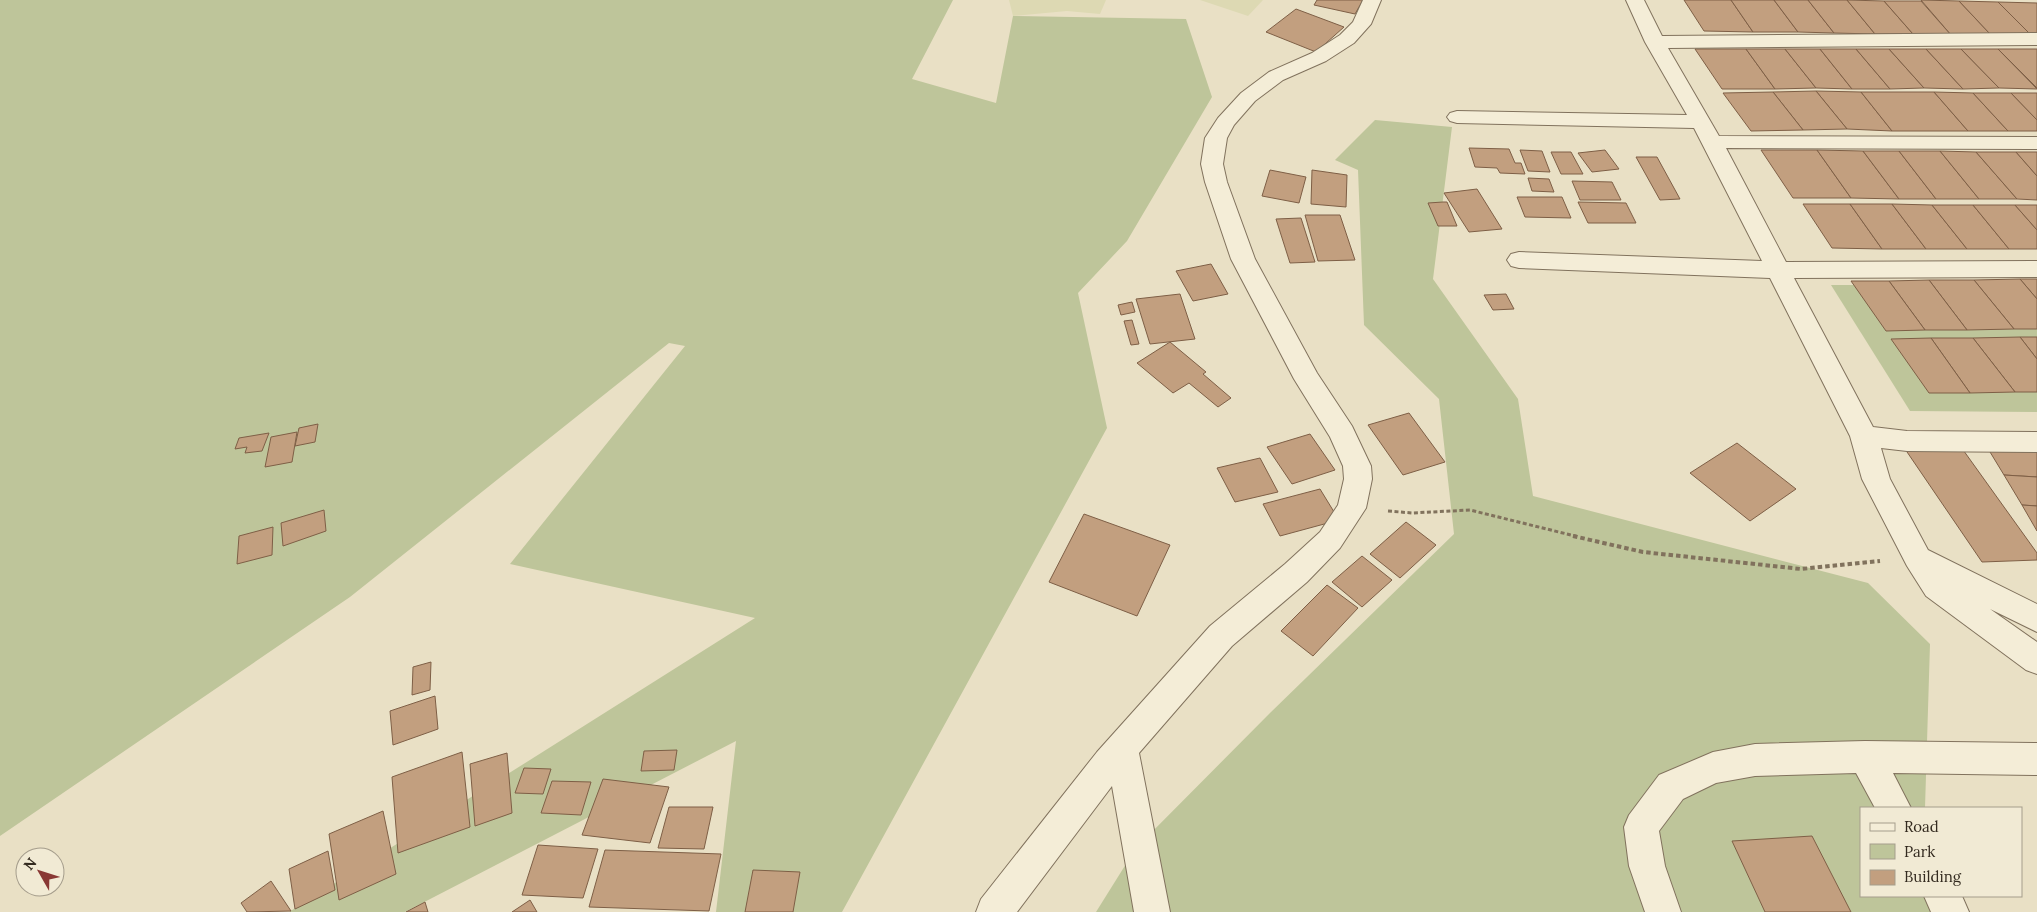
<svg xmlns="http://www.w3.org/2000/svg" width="2037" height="912" font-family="Lora,serif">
<rect width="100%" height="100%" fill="#e9e0c5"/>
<g fill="#ddd9b3">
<polygon points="1009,0 1106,0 1100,14 1067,11 1013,16"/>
<polygon points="1200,0 1263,0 1248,16"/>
</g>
<g fill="#bec59a">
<polygon points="0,0 953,0 912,79 996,103 1013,16 1186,19 1212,97 1127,241 1078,293 1107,428 842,912 716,912 736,741 405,912 289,912 755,618 510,564 685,346 669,343 350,597 0,836"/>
<polygon points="1375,120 1452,127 1433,279 1518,399 1533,496 1868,583 1930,644 1925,808 1861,808 1861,896 1933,896 1936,912 1096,912 1136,848 1270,713 1454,534 1439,399 1364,325 1358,170 1335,160"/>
<polygon points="1831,285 2037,285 2037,412 1910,411"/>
</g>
<g fill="#c29f7f" stroke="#7e5f46">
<polygon points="1317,0 1363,0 1355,14 1314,5"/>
<polygon points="1684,0 1731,0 1753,32 1704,31"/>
<polygon points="1731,0 1774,0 1798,32 1753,32"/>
<polygon points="1774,0 1808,0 1834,33 1798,32"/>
<polygon points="1808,0 1847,0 1875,34 1834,33"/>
<polygon points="1847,0 1884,1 1913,34 1875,34"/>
<polygon points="1921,0 1959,1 1991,35 1951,35"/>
<polygon points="1884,1 1921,1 1951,35 1913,34"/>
<polygon points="1959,1 1998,2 2032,36 1991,35"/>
<polygon points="1998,2 2037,3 2037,36 2032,36"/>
<polygon points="1296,9 1344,27 1316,52 1266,32"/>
<polygon points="1695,49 1746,49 1775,89 1722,89"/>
<polygon points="1746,49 1785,49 1816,88 1775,89"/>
<polygon points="1785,49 1820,49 1852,89 1816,88"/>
<polygon points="1820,49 1856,49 1890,89 1852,89"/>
<polygon points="1856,49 1889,49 1924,88 1890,89"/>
<polygon points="1889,49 1926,49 1963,89 1924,88"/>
<polygon points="1926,49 1961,49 1999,88 1963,89"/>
<polygon points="1961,49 1998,49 2037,89 1999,88"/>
<polygon points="1998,49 2037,49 2037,88"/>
<polygon points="1816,91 1861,92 1892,131 1847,129"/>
<polygon points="1816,91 1847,129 1803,130 1773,92"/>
<polygon points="1773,92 1803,130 1751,131 1723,93"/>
<polygon points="1861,92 1934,92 1968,131 1892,131"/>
<polygon points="1934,92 1973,93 2008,131 1968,131"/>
<polygon points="1973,93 2011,93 2037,120 2037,131 2008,131"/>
<polygon points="2011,93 2037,93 2037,120"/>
<polygon points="1469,148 1509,149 1515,163 1521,163 1525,174 1500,173 1497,168 1475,167"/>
<polygon points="1520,150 1542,151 1550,172 1528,171"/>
<polygon points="1605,150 1619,169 1592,172 1578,153"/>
<polygon points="1761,150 1817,150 1851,198 1793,198"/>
<polygon points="1817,150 1863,151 1899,199 1851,198"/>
<polygon points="1863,151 1899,151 1936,199 1899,199"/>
<polygon points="1899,151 1940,151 1979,199 1936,199"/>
<polygon points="1940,151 1976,152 2017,199 1979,199"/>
<polygon points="1551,152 1571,152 1583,174 1561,174"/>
<polygon points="1976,152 2016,152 2037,176 2037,200 2017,199"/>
<polygon points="2016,152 2037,152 2037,176"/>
<polygon points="1636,157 1657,157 1680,199 1660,200"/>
<polygon points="1270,170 1306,177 1299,203 1262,196"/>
<polygon points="1312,170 1347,175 1346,207 1311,204"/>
<polygon points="1528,178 1549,179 1554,192 1532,191"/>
<polygon points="1572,181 1612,182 1621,200 1580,200"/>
<polygon points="1477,189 1502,229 1469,232 1444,193"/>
<polygon points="1517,197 1562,197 1571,218 1525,217"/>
<polygon points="1443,202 1447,202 1457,226 1438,226 1428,203"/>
<polygon points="1578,202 1626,203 1636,223 1588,223"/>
<polygon points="1803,204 1850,204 1882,249 1832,248"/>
<polygon points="1850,204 1892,204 1926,249 1882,249"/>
<polygon points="1892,204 1932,205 1967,249 1926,249"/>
<polygon points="1932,205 1973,205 2009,249 1967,249"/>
<polygon points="1973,205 2015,205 2037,230 2037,249 2009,249"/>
<polygon points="2015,205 2037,205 2037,230"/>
<polygon points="1305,215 1340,215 1355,260 1318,261"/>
<polygon points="1301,218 1315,262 1290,263 1276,219"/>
<polygon points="1211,264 1228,294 1193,301 1176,271"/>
<polygon points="2020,279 2037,279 2037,299"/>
<polygon points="2020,279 2037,299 2037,329 2014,329 1974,280"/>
<polygon points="1929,280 1974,280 2014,329 1967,330"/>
<polygon points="1929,280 1967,330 1925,330 1889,281"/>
<polygon points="1851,281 1889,281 1925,330 1886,331"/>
<polygon points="1180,294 1195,339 1150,344 1136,299"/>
<polygon points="1506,294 1514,309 1493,310 1484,295"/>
<polygon points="1132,302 1135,312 1121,315 1118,305"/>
<polygon points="1132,320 1139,344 1131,345 1124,321"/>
<polygon points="2020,337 2037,337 2037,359"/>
<polygon points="2020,337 2037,359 2037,392 2015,392 1973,338"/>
<polygon points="1931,338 1973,338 2015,392 1970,393"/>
<polygon points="1931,338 1970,393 1929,393 1891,339"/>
<polygon points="1170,342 1206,372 1203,374 1231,398 1218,407 1189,383 1173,393 1137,363"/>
<polygon points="1409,413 1445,462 1403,475 1368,425"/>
<polygon points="318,424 315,442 295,446 299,428"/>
<polygon points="297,432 292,462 265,467 271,437"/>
<polygon points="269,433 262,451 245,453 247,447 235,449 239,438"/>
<polygon points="1310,434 1335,470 1292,484 1267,447"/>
<polygon points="1737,443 1796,489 1750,521 1690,473"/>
<polygon points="1961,447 2037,553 2037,560 1982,562 1905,449"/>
<polygon points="1987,447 2037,450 2037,477 2004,475"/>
<polygon points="1260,458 1278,492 1235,502 1217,468"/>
<polygon points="2004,475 2037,477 2037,506 2022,505"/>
<polygon points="1320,489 1339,520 1280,536 1263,504"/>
<polygon points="2022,505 2037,506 2037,531"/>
<polygon points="324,510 326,531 283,546 281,523"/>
<polygon points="1084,514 1170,545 1137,616 1049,582"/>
<polygon points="1406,522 1436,545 1400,578 1370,554"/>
<polygon points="273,527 272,555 237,564 239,536"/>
<polygon points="1362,556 1392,580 1362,607 1332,582"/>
<polygon points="1327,585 1358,608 1313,656 1281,631"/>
<polygon points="431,662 430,690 412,695 413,667"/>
<polygon points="435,696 438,729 393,745 390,711"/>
<polygon points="677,750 674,770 641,771 644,751"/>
<polygon points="462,752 470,827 398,853 392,777"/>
<polygon points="507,753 512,813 475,826 470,764"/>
<polygon points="524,768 551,769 543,794 515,793"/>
<polygon points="603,779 669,787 650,843 582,835"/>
<polygon points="552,781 591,782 581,815 541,813"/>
<polygon points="669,807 713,807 704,849 658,848"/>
<polygon points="383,811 396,874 339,900 329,834"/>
<polygon points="1812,836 1851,912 1765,912 1732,841"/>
<polygon points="538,845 598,849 583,898 522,895"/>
<polygon points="605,850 721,854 709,911 589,907"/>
<polygon points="328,851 335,890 295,909 289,869"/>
<polygon points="753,870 800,872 793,912 745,912"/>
<polygon points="271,881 291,911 247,912 241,903"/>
<polygon points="530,900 537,912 512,912"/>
<polygon points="425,902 428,912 406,912"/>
</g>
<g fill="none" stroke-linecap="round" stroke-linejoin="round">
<g stroke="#81725d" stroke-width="2">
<g id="street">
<polygon points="1363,0 1381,0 1371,24 1354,43 1326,61 1283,80 1255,101 1234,125 1227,138 1223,164 1227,182 1255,259 1317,373 1352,426 1371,466 1372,479 1366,508 1340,548 1307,582 1232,646 1139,753 1170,912 1134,912 1112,786 1017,912 976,912 981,899 1097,752 1210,626 1285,564 1320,532 1338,505 1344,479 1343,466 1330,437 1294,379 1231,259 1205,182 1201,164 1205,138 1218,118 1241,93 1269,72 1312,53 1340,35 1353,22"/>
<polygon points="1626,0 1644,0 1662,36 2037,33 2037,45 1668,48 1719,136 2037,137 2037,149 1726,148 1786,262 2037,261 2037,277 1794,278 1873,427 1907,431 2037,432 2037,452 1907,451 1881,448 1890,479 1928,550 2037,604 2037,632 1990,609 2037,642 2037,674 2026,670 1926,596 1907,566 1862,479 1850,436 1770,278 1519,268 1511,266 1507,260 1511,254 1519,252 1762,261 1694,128 1457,123 1450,121 1447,117 1450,113 1457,111 1687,115 1645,42"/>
<polygon points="1865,741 2037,743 2037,775 1893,773 1911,808 1875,808 1856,773 1755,776 1716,783 1683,799 1659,831 1665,866 1681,912 1645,912 1629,866 1624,827 1629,815 1659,775 1713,752 1755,744"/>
<polygon points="1924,896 1962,896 1969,912 1931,912"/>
</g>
</g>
<polyline stroke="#81725d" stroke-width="3" stroke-dasharray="4 2.5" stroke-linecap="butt" points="1388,511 1412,513 1470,510 1579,537"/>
<polyline stroke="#81725d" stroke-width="4" stroke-dasharray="4.5 3" stroke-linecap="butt" points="1573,536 1643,552 1801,569 1880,561"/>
<use href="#street" fill="#f4edd7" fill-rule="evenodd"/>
</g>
<rect x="1860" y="807" width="162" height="90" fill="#f1ead4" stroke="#a59d8c"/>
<rect x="1870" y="823" width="25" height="8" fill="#f4edd7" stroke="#a59d8c"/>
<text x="1904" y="832" font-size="15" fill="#332a1f">Road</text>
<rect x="1870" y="844" width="25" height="15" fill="#bec59a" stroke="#a59d8c"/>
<text x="1904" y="857" font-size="15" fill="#332a1f">Park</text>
<rect x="1870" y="870" width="25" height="15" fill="#c29f7f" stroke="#a59d8c"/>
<text x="1904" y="882" font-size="15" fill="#332a1f">Building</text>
<g transform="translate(40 872) rotate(309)"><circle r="24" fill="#f1ead4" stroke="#a59d8c"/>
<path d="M0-4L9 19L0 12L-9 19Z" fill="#893834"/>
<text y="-8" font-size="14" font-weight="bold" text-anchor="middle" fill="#332a1f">N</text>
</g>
</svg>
